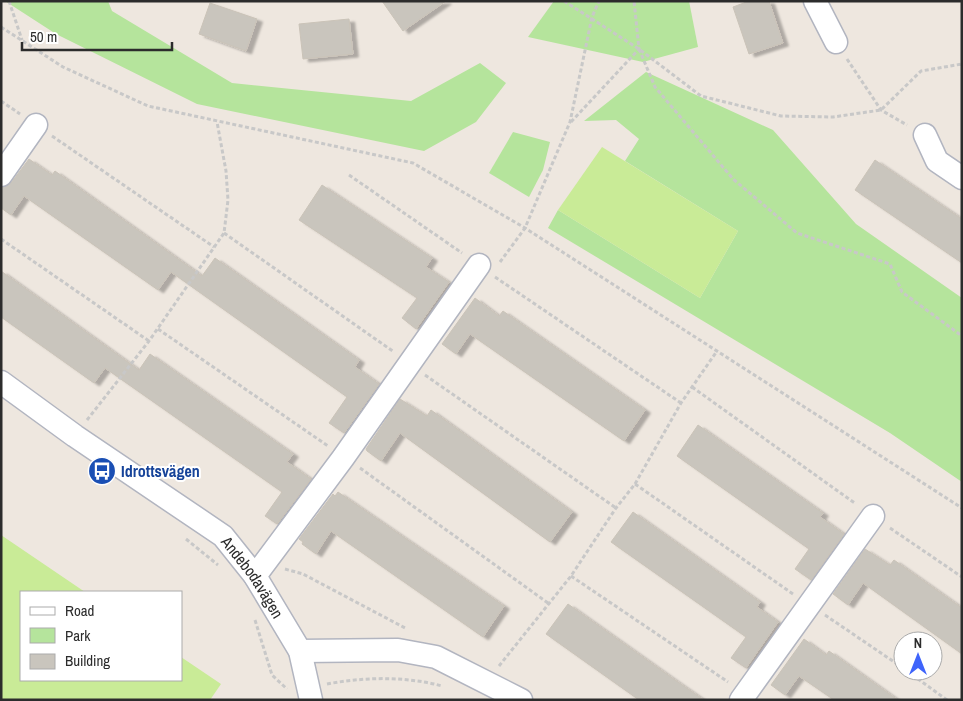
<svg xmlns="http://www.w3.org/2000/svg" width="963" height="701" font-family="'Archivo Narrow',sans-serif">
<defs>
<filter id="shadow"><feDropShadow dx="5.5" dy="3" stdDeviation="1" flood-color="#0004"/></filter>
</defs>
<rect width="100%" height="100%" fill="#eee7df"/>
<g fill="#b5e49c">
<polygon points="5,1 108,1 112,11 232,83 411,101 480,63 506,83 476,122 424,151 197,104 56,34"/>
<polygon points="554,1 689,1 698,47 643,62 528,37"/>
<polygon points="646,72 773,130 856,224 962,298 962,482 890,433 548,228 558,210 700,298 738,231 625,161 639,139 616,120 584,121"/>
<polygon points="513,132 550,142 543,170 529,197 489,173"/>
</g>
<g fill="#c9eb97">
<polygon points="602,147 738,231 700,298 558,210"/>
<polygon points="1,535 85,592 21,592 21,680 181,680 181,657 221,684 210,700 1,700"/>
</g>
<g fill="#c9c5bd" stroke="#cac3b8" filter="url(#shadow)">
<polygon points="382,1 446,1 403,31"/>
<polygon points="749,1 769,1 783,43 749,54 733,7"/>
<polygon points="210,3 257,19 246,51 199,34"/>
<polygon points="349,19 353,54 303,59 299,24"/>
<polygon points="29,159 52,175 55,171 202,276 215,258 359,360 355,367 379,384 344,433 329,423 347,397 171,272 158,290 24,196 11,215 1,208 1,188 11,183"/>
<polygon points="875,160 962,219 962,263 855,190"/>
<polygon points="322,185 432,258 426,267 449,282 416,329 402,318 417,298 299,220"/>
<polygon points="1,271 139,370 150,354 293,454 287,462 311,479 277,524 265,516 282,492 105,368 94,383 1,317"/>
<polygon points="475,298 499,316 503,311 645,410 624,441 470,334 456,354 442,344"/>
<polygon points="400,399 427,416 431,410 572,512 550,542 400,433 381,461 367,451 366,449"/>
<polygon points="698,425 823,513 820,517 844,534 811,580 795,569 809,549 677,456"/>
<polygon points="338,492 504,606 483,637 331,531 316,554 302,544 303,542 299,539 333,494 335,496"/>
<polygon points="633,512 760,602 757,607 778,622 746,668 731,658 746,637 611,542"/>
<polygon points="865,549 890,565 894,560 962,608 962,654 863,583 848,605 833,594"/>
<polygon points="568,604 678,682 704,700 639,700 546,634"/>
<polygon points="804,639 826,655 829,651 898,700 834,700 799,676 785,695 771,685"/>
</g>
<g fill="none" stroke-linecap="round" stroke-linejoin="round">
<g stroke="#b2b5c0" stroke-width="25">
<g id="minor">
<polyline points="815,1 836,42"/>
<polyline points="925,135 937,161 962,178"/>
<polyline points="1,175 36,125"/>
<path id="s1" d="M1,382l74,54 148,100 32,40 45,75 11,49"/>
<polyline points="255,576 343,458 479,265"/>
<polyline points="300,651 398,650 436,657 521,700"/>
<polyline points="741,700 873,516"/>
</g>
</g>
<g stroke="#c8c8c8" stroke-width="3" stroke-dasharray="4 2.5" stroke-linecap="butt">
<polyline points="9,1 22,40"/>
<polyline points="564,1 639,49 701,96 781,116 833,117 881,110 921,71 962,64"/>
<polyline points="1,27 63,67 148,106 413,163 525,228 962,508"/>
<polyline points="639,49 655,87 733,179 797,233 890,264 902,292 962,336"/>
<polyline points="847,59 881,110 907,125"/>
<polyline points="1,101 20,114"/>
<polyline points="571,122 639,49 634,1"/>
<polyline points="52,136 214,247"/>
<polyline points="349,175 462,253"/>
<polyline points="224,233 394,352"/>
<polyline points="1,239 149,341"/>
<polyline points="500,262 525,228 570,122 592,17 599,1"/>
<polyline points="495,277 681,403"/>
<polyline points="158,329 328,446"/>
<polyline points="425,375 616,508"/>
<polyline points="692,387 856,504"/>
<polyline points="87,420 149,341 224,233 228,200 226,171 217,122"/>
<polyline points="360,468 548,603"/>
<polyline points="635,484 793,594"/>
<polyline points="890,528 962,577"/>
<polyline points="186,539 218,565"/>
<polyline points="285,569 303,574 407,629"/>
<polyline points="571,576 728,682"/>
<polyline points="825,615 903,668"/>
<polyline points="255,620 272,675 287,689"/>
<polyline points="499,666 571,576 616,508 635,484 681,403 717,351"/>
<polyline points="907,671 947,700"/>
<path d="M327,684c38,-7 78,-8 115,2"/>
</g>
<use href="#minor" stroke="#fff" stroke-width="22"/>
</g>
<defs>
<g id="bus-disc" transform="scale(1.4375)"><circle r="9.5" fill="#1a4fb4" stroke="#fff"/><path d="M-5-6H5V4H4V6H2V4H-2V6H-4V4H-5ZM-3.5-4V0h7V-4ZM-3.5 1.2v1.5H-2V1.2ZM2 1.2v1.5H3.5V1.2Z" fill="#fff"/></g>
</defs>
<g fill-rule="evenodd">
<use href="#bus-disc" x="102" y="471"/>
</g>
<g text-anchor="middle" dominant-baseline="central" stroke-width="4" stroke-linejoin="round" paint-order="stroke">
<g font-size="16" font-weight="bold" fill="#164399" stroke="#fff" text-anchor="start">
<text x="121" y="471">Idrottsvägen</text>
</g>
<g font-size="16" fill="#2c2c2c" stroke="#fff">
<text stroke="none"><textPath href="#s1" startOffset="321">Andebodavägen</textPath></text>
</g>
</g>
<rect width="963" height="701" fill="none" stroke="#2c2c2c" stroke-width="5"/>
<rect x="20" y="591" width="162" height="90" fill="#ffffff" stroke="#ababab"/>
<rect x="30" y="607" width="25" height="8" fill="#ffffff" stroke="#ababab"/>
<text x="65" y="616" font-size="15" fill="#2c2c2c">Road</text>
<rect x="30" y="628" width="25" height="15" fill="#b5e49c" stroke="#ababab"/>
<text x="65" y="641" font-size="15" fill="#2c2c2c">Park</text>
<rect x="30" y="654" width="25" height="15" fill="#c9c5bd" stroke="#ababab"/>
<text x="65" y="666" font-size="15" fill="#2c2c2c">Building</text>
<g transform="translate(918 656)"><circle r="24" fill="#ffffff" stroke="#ababab"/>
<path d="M0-4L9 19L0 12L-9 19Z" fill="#3f64fb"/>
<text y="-8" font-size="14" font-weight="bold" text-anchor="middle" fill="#2c2c2c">N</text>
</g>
<path d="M22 42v8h150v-8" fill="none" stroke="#2c2c2c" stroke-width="2.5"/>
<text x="30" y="42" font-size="15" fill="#2c2c2c" stroke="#ffffff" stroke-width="4" paint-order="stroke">50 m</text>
</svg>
